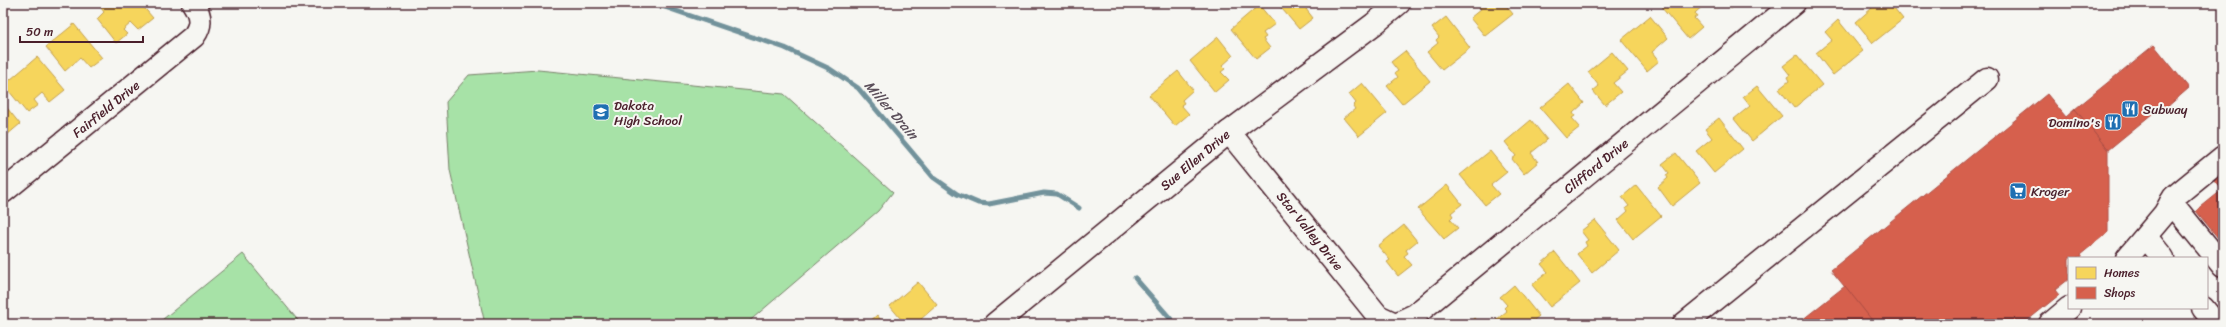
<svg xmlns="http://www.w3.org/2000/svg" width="2226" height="327" font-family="Sriracha,sans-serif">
<rect width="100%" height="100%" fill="#f6f6f2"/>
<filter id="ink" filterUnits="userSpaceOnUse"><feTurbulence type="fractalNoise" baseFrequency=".025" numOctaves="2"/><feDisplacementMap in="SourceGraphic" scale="8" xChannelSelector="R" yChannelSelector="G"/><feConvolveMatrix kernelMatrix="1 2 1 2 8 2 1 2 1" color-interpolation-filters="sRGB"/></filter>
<g filter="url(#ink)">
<g fill="#a7e2a7" stroke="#788069">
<polygon points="538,70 784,94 893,192 878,211 746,324 485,324 450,170 446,102 469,75"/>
<polygon points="243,254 301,324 157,324"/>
</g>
<g fill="#f6d55c" stroke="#c29e4d">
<polygon points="107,3 140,3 153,18 138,30 131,23 123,30 127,34 116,43 97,19 104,12 101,8"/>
<polygon points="1277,3 1307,3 1309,7 1306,9 1313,18 1299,29"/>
<polygon points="1481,3 1504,3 1513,14 1485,36 1470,18 1481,9 1478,6"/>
<polygon points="1668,3 1706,3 1695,13 1697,16 1694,18 1702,27 1688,39 1662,8"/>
<polygon points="1726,3 1737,3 1731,9"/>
<polygon points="1867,3 1890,3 1903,19 1873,43 1856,22 1872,8"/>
<polygon points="1259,5 1275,24 1263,33 1266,37 1263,39 1270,48 1256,59 1231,29"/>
<polygon points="1650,16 1668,38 1652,52 1659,61 1647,71 1621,40"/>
<polygon points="1446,17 1470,48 1442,70 1427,52 1438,43 1436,40 1439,37 1432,28"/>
<polygon points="1838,20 1863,51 1833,75 1816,53 1832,40 1825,32"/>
<polygon points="74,24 102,58 89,68 80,58 65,71 46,47"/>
<polygon points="1218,37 1233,56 1222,66 1225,69 1221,72 1229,80 1215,92 1190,61"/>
<polygon points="1405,51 1430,81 1402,104 1387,86 1398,77 1395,73 1398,71 1391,62"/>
<polygon points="1612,52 1628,71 1613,83 1621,92 1605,105 1593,91 1599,86 1588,72"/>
<polygon points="1797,55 1822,85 1794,108 1779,89 1789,81 1787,77 1790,75 1783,66"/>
<polygon points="37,57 65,90 50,102 42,93 34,100 38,105 27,113 4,85"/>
<polygon points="1178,71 1193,90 1182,100 1184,103 1181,105 1189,114 1175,126 1149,95"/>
<polygon points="1362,83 1387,113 1359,136 1344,118 1355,109 1353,106 1356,103 1349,94"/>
<polygon points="1569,84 1584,103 1573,113 1575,116 1572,118 1580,127 1566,138 1540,108"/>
<polygon points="1757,86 1782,116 1752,141 1734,119 1750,106 1743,97"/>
<polygon points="3,103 20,124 7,135 3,130"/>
<polygon points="1719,118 1743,149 1714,173 1696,151 1712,138 1705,129"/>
<polygon points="1531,120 1547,140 1531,153 1538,162 1524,174 1512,159 1516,156 1505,142"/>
<polygon points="1490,151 1507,172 1491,185 1499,194 1485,205 1460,175"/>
<polygon points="1676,153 1700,183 1672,206 1658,187 1668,178 1666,175 1669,173 1662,164"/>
<polygon points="1447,185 1462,204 1451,213 1453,216 1450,219 1458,228 1444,239 1418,209"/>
<polygon points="1636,185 1661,216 1633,239 1618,220 1628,211 1626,208 1629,206 1622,197"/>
<polygon points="1595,220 1619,250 1592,273 1577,254 1587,246 1585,242 1588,240 1581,231"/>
<polygon points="1404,225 1417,241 1406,250 1408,253 1404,256 1412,265 1398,276 1387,262 1390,260 1378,246"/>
<polygon points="1555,252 1580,283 1550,307 1532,285 1548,272 1541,264"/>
<polygon points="918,282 937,305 921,319 925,324 905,324 890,306"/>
<polygon points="1514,285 1539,316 1529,324 1499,324 1496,320 1507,311 1504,308 1507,305 1500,297"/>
<polygon points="877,315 884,324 867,324"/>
<polygon points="1475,318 1480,324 1467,324"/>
</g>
<g fill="#d6604d" stroke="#ac4c43">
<polygon points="2154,45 2189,88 2166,108 2163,105 2108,150 2075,109"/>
<polygon points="2047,94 2066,117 2075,109 2108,150 2108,232 2080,255 2082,258 2069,258 2069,279 2055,290 2059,295 2023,324 1875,324 1831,270"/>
<polygon points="2223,172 2223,244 2196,211 2222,190 2214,180"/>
<polygon points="1845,286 1875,324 1797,324"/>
</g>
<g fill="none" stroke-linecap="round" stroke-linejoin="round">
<g stroke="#72929b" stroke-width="5">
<polyline points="653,3 785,48 830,69 858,88 933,177 957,194 978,203 989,204 1044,193 1057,194 1079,208"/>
<polyline points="1135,278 1175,324"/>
</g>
<g stroke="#4a1f2b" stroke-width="25">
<g id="minor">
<polyline points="1229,132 1378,316 1395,324"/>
<path d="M3,192l191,-156c8,-11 7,-21 -1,-33"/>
<polyline points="2171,202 2223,266"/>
<polyline points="2146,237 2163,258"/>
<polyline points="2127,258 2165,213 2174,197 2223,157"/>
<polyline points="2203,308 2216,324"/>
<polyline points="995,324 1229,132 1374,24 1399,3"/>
<polyline points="1396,324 1415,315 1794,3"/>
<polyline points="1684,324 1987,79"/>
<polyline points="2050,324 2069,308"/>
</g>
</g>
<use href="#minor" stroke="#f6f6f2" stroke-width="22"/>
</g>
</g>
<defs>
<g id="restaurant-square" transform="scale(0.9)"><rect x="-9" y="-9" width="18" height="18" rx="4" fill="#1f6fb2" stroke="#f6f6f2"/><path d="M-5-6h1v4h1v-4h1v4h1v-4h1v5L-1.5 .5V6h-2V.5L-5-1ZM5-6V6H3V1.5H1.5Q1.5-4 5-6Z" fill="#fff"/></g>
<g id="school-square" transform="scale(0.9)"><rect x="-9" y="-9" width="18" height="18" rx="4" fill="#1f6fb2" stroke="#f6f6f2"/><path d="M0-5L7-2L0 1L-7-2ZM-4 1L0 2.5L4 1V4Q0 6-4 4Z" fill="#fff"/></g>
<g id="supermarket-square" transform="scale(0.9)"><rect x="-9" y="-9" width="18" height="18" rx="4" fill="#1f6fb2" stroke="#f6f6f2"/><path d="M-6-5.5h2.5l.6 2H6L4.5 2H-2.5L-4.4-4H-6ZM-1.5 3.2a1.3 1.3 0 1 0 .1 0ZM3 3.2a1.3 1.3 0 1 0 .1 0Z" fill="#fff"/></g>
</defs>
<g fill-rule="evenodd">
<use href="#restaurant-square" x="2130" y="109"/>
<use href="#school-square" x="601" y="112"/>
<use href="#restaurant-square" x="2113" y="122"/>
<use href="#supermarket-square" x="2018" y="191"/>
</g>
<g text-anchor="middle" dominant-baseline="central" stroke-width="4" stroke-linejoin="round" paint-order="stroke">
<g font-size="13" fill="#4a1f2b" stroke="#f6f6f2" text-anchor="start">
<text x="614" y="105">Dakota<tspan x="614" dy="15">High School</tspan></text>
<text x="2143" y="109">Subway</text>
<text x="2100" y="122" text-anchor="end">Domino's</text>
<text x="2031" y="191">Kroger</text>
</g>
<g font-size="13" fill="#4a1f2b" stroke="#f6f6f2">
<text transform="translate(106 109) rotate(-39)">Fairfield Drive</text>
<text transform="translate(1195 160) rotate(-40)">Sue Ellen Drive</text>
<text transform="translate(1596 166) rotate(-39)">Clifford Drive</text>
<text transform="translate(1310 231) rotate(51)">Star Valley Drive</text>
</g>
<g font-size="14" font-style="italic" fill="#5b4f5a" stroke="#f6f6f2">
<text transform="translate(891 110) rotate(49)">Miller Drain</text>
</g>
</g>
<rect width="2226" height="327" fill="none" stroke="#f6f6f2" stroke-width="16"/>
<rect x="8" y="8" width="2210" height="311" fill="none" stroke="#4a1f2b" stroke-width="1.5" filter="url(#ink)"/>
<rect x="2068" y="257" width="140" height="52" fill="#f6f6f2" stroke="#b1a0a2"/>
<rect x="2076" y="267" width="20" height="12" fill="#f6d55c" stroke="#b1a0a2"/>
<text x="2104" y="277" font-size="12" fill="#4a1f2b">Homes</text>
<rect x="2076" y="287" width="20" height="12" fill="#d6604d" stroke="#b1a0a2"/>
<text x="2104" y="297" font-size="12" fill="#4a1f2b">Shops</text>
<path d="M20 36v6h123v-6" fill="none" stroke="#4a1f2b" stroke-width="2"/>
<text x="26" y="36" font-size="12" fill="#4a1f2b" stroke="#f6f6f2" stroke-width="3" paint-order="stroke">50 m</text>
</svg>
